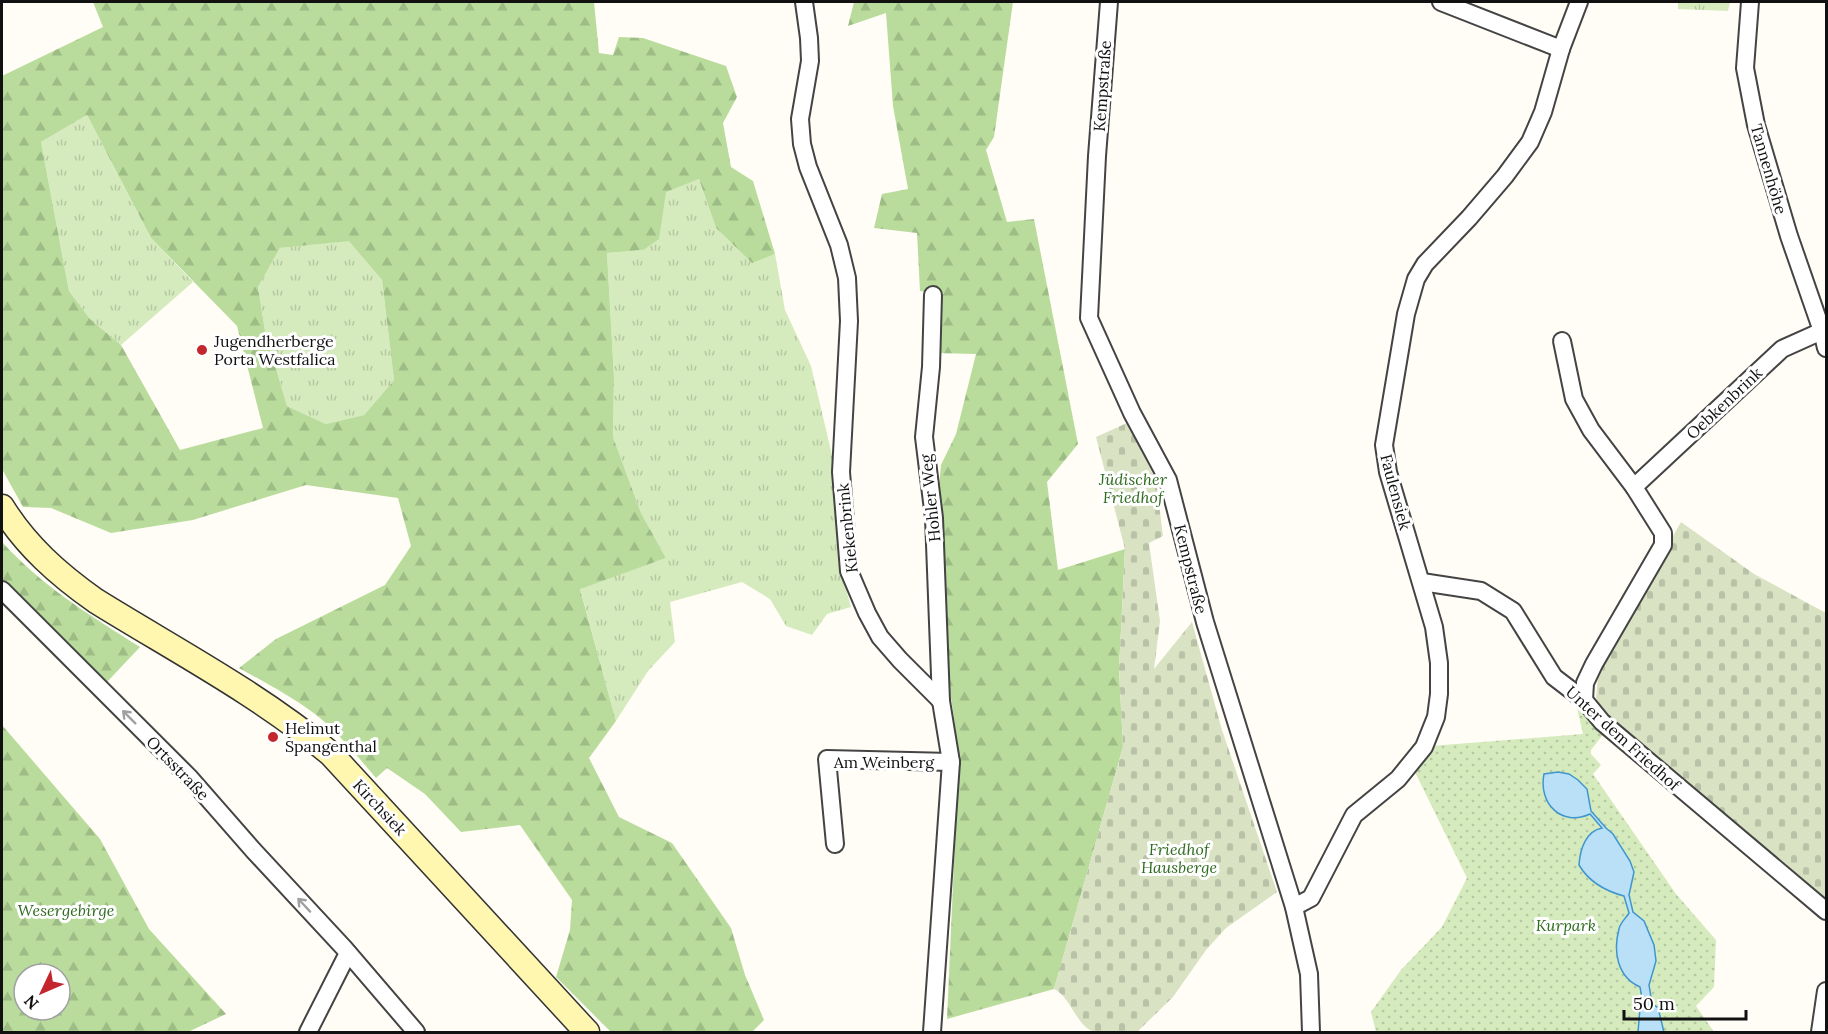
<svg xmlns="http://www.w3.org/2000/svg" width="1828" height="1034" font-family="Lora,serif">
<defs>
<pattern id="grass-tufts" width="24" height="20" patternUnits="userSpaceOnUse" patternTransform="scale(1.5)"><rect width="24" height="20" fill="#d5ebbd"/><path d="M3 7l-1-3M5 7V3M7 7l1-3M15 17l-1-3M17 17v-4M19 17l1-3" fill="none" stroke="#b6c8a1"/></pattern>
<pattern id="forest-firs" width="22" height="20" patternUnits="userSpaceOnUse" patternTransform="scale(1.5)"><rect width="22" height="20" fill="#b9dc9c"/><path d="M5 1l3.5 6h-7zM16 11l3.5 6h-7z" fill="#9ebc85"/></pattern>
<pattern id="cemetery-stones" width="16" height="16" patternUnits="userSpaceOnUse" patternTransform="scale(1.5)"><rect width="16" height="16" fill="#d9e3c4"/><path d="M2 7V4a2 2 0 0 1 4 0v3zM10 15v-3a2 2 0 0 1 4 0v3z" fill="#b9c2a7"/></pattern>
<pattern id="park-dots" width="8" height="8" patternUnits="userSpaceOnUse" patternTransform="scale(1.5)"><rect width="8" height="8" fill="#d5ebbd"/><path d="M2 2h.1M6 6h.1" fill="none" stroke="#b6c8a1" stroke-width="1.8" stroke-linecap="round"/></pattern>
</defs>
<rect width="100%" height="100%" fill="#fffdf5"/>
<g fill="url(#grass-tufts)">
<polygon points="1678,2 1730,2 1728,11 1678,9"/>
<polygon points="87,115 151,238 193,282 121,345 90,319 69,291 41,142"/>
<polygon points="699,179 716,228 751,262 775,254 785,310 811,366 836,472 838,562 851,607 827,614 812,635 786,626 770,599 742,582 670,602 675,642 648,671 616,721 580,588 666,558 641,513 613,437 614,377 607,253 643,250 666,191"/>
<polygon points="349,240 382,280 394,380 364,415 326,424 287,406 265,331 258,287 280,248"/>
</g>
<g fill="url(#forest-firs)" fill-rule="evenodd">
<path d="M93,2h501l5,51 14,2 6,-18 24,1 83,28 11,31 -14,26 8,44 22,14 22,73 -23,9 -36,-35 -17,-49 -33,13 -7,47 -16,11 -36,3 7,124 -1,60 28,76 25,45 -86,31 36,132 -27,37 30,59 53,26 59,85 14,47 19,45 -12,12h-141l-55,-55 14,-47 2,-30 -52,-75 -59,7 -36,-38 -38,-26 -11,10c-19,-22 -38,-46 -61,-64 -24,-18 -51,-32 -76,-46l37,-29 109,-54 26,-39 -13,-48 -92,-13 -113,35 -82,13 -60,-25 -28,-1 -21,-38v-393l101,-49zM87,115l64,123 86,88 26,102 -83,22 -59,-105 -31,-26 -21,-28 -28,-149zM349,241l33,39 12,100 -30,35 -38,9 -39,-18 -22,-75 -7,-44 22,-39z"/>
<polygon points="854,2 1013,2 994,137 986,150 1007,222 1034,219 1078,444 1047,482 1058,570 1125,549 1119,669 1123,747 1054,989 947,1019 958,773 954,718 946,665 946,583 939,486 941,465 956,434 976,354 935,353 940,294 920,291 917,233 874,228 882,194 908,189 893,106 886,13 848,26"/>
<path d="M2,542c41,45 86,72 138,105l-33,35 -63,-59 -42,-43z"/>
<path d="M2,725l98,114 49,90 77,85 -38,18h-186zM24,974h36v36h-36z"/>
</g>
<g fill="url(#cemetery-stones)">
<path d="M1127,423l29,57 7,56 -14,7 11,78 -6,48 38,-47 30,108 55,162 -51,36 -20,22 -33,47 -36,35c-11,1 -32,2 -42,0 -18,-4 -24,-35 -41,-43l69,-242 -4,-78 6,-120 -29,-112z"/>
<polygon points="1681,522 1754,574 1826,613 1826,900 1610,722 1601,709 1596,698 1599,666"/>
</g>
<polygon fill="url(#park-dots)" points="1577,708 1605,732 1591,750 1591,754 1601,765 1593,774 1676,894 1716,940 1714,987 1696,1006 1714,1032 1376,1032 1371,1012 1401,970 1442,927 1467,878 1413,768 1431,746 1583,734"/>
<path fill="#b9e0f7" stroke="#3f96cf" stroke-width="1.5" d="M1558,772l11,2 9,6 9,9 4,22 15,17 7,6 17,27 4,11 -5,23 4,17 11,9 10,24 2,16 -7,24 3,18 6,5 6,24h-26l2,-24 3,-5 -3,-16c-23,-10 -27,-36 -21,-58 1,-6 7,-11 10,-16l-5,-17c-19,-5 -35,-14 -45,-31 1,-16 7,-34 23,-37l-12,-14c-28,13 -52,-10 -46,-40z"/>
<g fill="none" stroke-linecap="round" stroke-linejoin="round">
<g stroke="#444" stroke-width="20">
<g id="street">
<polyline points="804,2 809,38 810,61 800,119 802,144 808,167 839,245 847,278 849,321 841,472 849,571 867,613 880,637 900,660 941,701"/>
<polyline points="1109,2 1097,156 1089,318 1132,413 1168,480 1205,622 1294,907 1309,974 1311,1032"/>
<polyline points="1441,2 1561,49"/>
<polyline points="1750,2 1745,68 1756,125 1789,236 1822,331 1826,348"/>
<polyline points="1562,341 1574,399 1591,430 1634,487"/>
<polyline points="1422,582 1481,591 1513,611 1554,677 1584,700 1602,722 1826,911"/>
<polyline points="2,590 190,778 253,850 344,948 416,1032"/>
<polyline points="1584,700 1585,683 1594,664 1663,545 1663,533 1634,487 1782,349 1822,331"/>
<polyline points="835,844 827,759 951,762"/>
<polyline points="1294,907 1311,898 1354,815 1398,779 1424,747 1436,717 1439,694 1439,663 1434,627 1388,472 1384,445 1406,314 1416,279 1425,264 1469,218 1505,176 1530,142 1543,112 1561,49 1579,2"/>
<polyline points="308,1032 348,953"/>
<polyline points="932,1032 951,762 941,701 934,518 924,437 931,367 933,295"/>
<polyline points="1820,1032 1826,991"/>
</g>
</g>
<g stroke="#333" stroke-width="27">
<path id="secondary" d="M2,507c24,39 57,68 94,94 79,49 163,93 235,153l256,278"/>
</g>
<use href="#street" stroke="#fff" stroke-width="16"/>
<use href="#secondary" stroke="#fff6b0" stroke-width="24"/>
</g>
<defs><path id="oneway-shaft" d="M-6 0H5M1.5-3L5.5 0L1.5 3" fill="none" stroke-width="1.6" stroke-linecap="round" stroke-linejoin="round" transform="scale(1.5)"/></defs>
<g stroke="#a0a0a0">
<use href="#oneway-shaft" transform="translate(129 717) rotate(-135)"/>
<use href="#oneway-shaft" transform="translate(304 905) rotate(-133)"/>
</g>
<g fill="#c4262e" stroke="#fff" stroke-width="2">
<circle cx="202" cy="350" r="6"/>
<circle cx="273" cy="737" r="6"/>
</g>
<g text-anchor="middle" dominant-baseline="central" stroke-width="6" stroke-linejoin="round" paint-order="stroke">
<g font-size="16" fill="#111" stroke="#fff">
<text transform="translate(1102 86) rotate(-86)">Kempstraße</text>
<text transform="translate(1769 169) rotate(74)">Tannenhöhe</text>
<text transform="translate(1724 403) rotate(-43)">Oebkenbrink</text>
<text transform="translate(1396 492) rotate(75)">Faulensiek</text>
<text transform="translate(930 498) rotate(-96)">Hohler Weg</text>
<text transform="translate(847 528) rotate(-96)">Kiekenbrink</text>
<text transform="translate(1191 569) rotate(76)">Kempstraße</text>
<text transform="translate(1623 738) rotate(42)">Unter dem Friedhof</text>
<text x="884" y="762">Am Weinberg</text>
<text transform="translate(178 768) rotate(46)">Ortsstraße</text>
<text transform="translate(380 807) rotate(47)">Kirchsiek</text>
</g>
<g font-size="16" fill="#111" stroke="#fff" text-anchor="start">
<text x="214" y="341">Jugendherberge<tspan x="214" dy="18">Porta Westfalica</tspan></text>
<text x="285" y="728">Helmut<tspan x="285" dy="18">Spangenthal</tspan></text>
</g>
<g font-size="16" font-style="italic" fill="#2f6b1f" stroke="#fff">
<text x="1133" y="479">Jüdischer<tspan x="1133" dy="18">Friedhof</tspan></text>
<text x="1179" y="849">Friedhof<tspan x="1179" dy="18">Hausberge</tspan></text>
<text x="66" y="910">Wesergebirge</text>
<text x="1566" y="925">Kurpark</text>
</g>
</g>
<rect width="1828" height="1034" fill="none" stroke="#111111" stroke-width="6"/>
<g transform="translate(42 992) rotate(226)"><circle r="28" fill="#ffffff" stroke="#a0a0a0" stroke-width="1.5"/>
<path d="M0-4.5L10 22L0 15L-10 22Z" fill="#c4262e"/>
<text y="-9" font-size="16" font-weight="bold" text-anchor="middle" fill="#111111">N</text>
</g>
<path d="M1624 1010v9h122v-9" fill="none" stroke="#111111" stroke-width="3"/>
<text x="1633" y="1010" font-size="18" fill="#111111" stroke="#ffffff" stroke-width="4.5" paint-order="stroke">50 m</text>
</svg>
